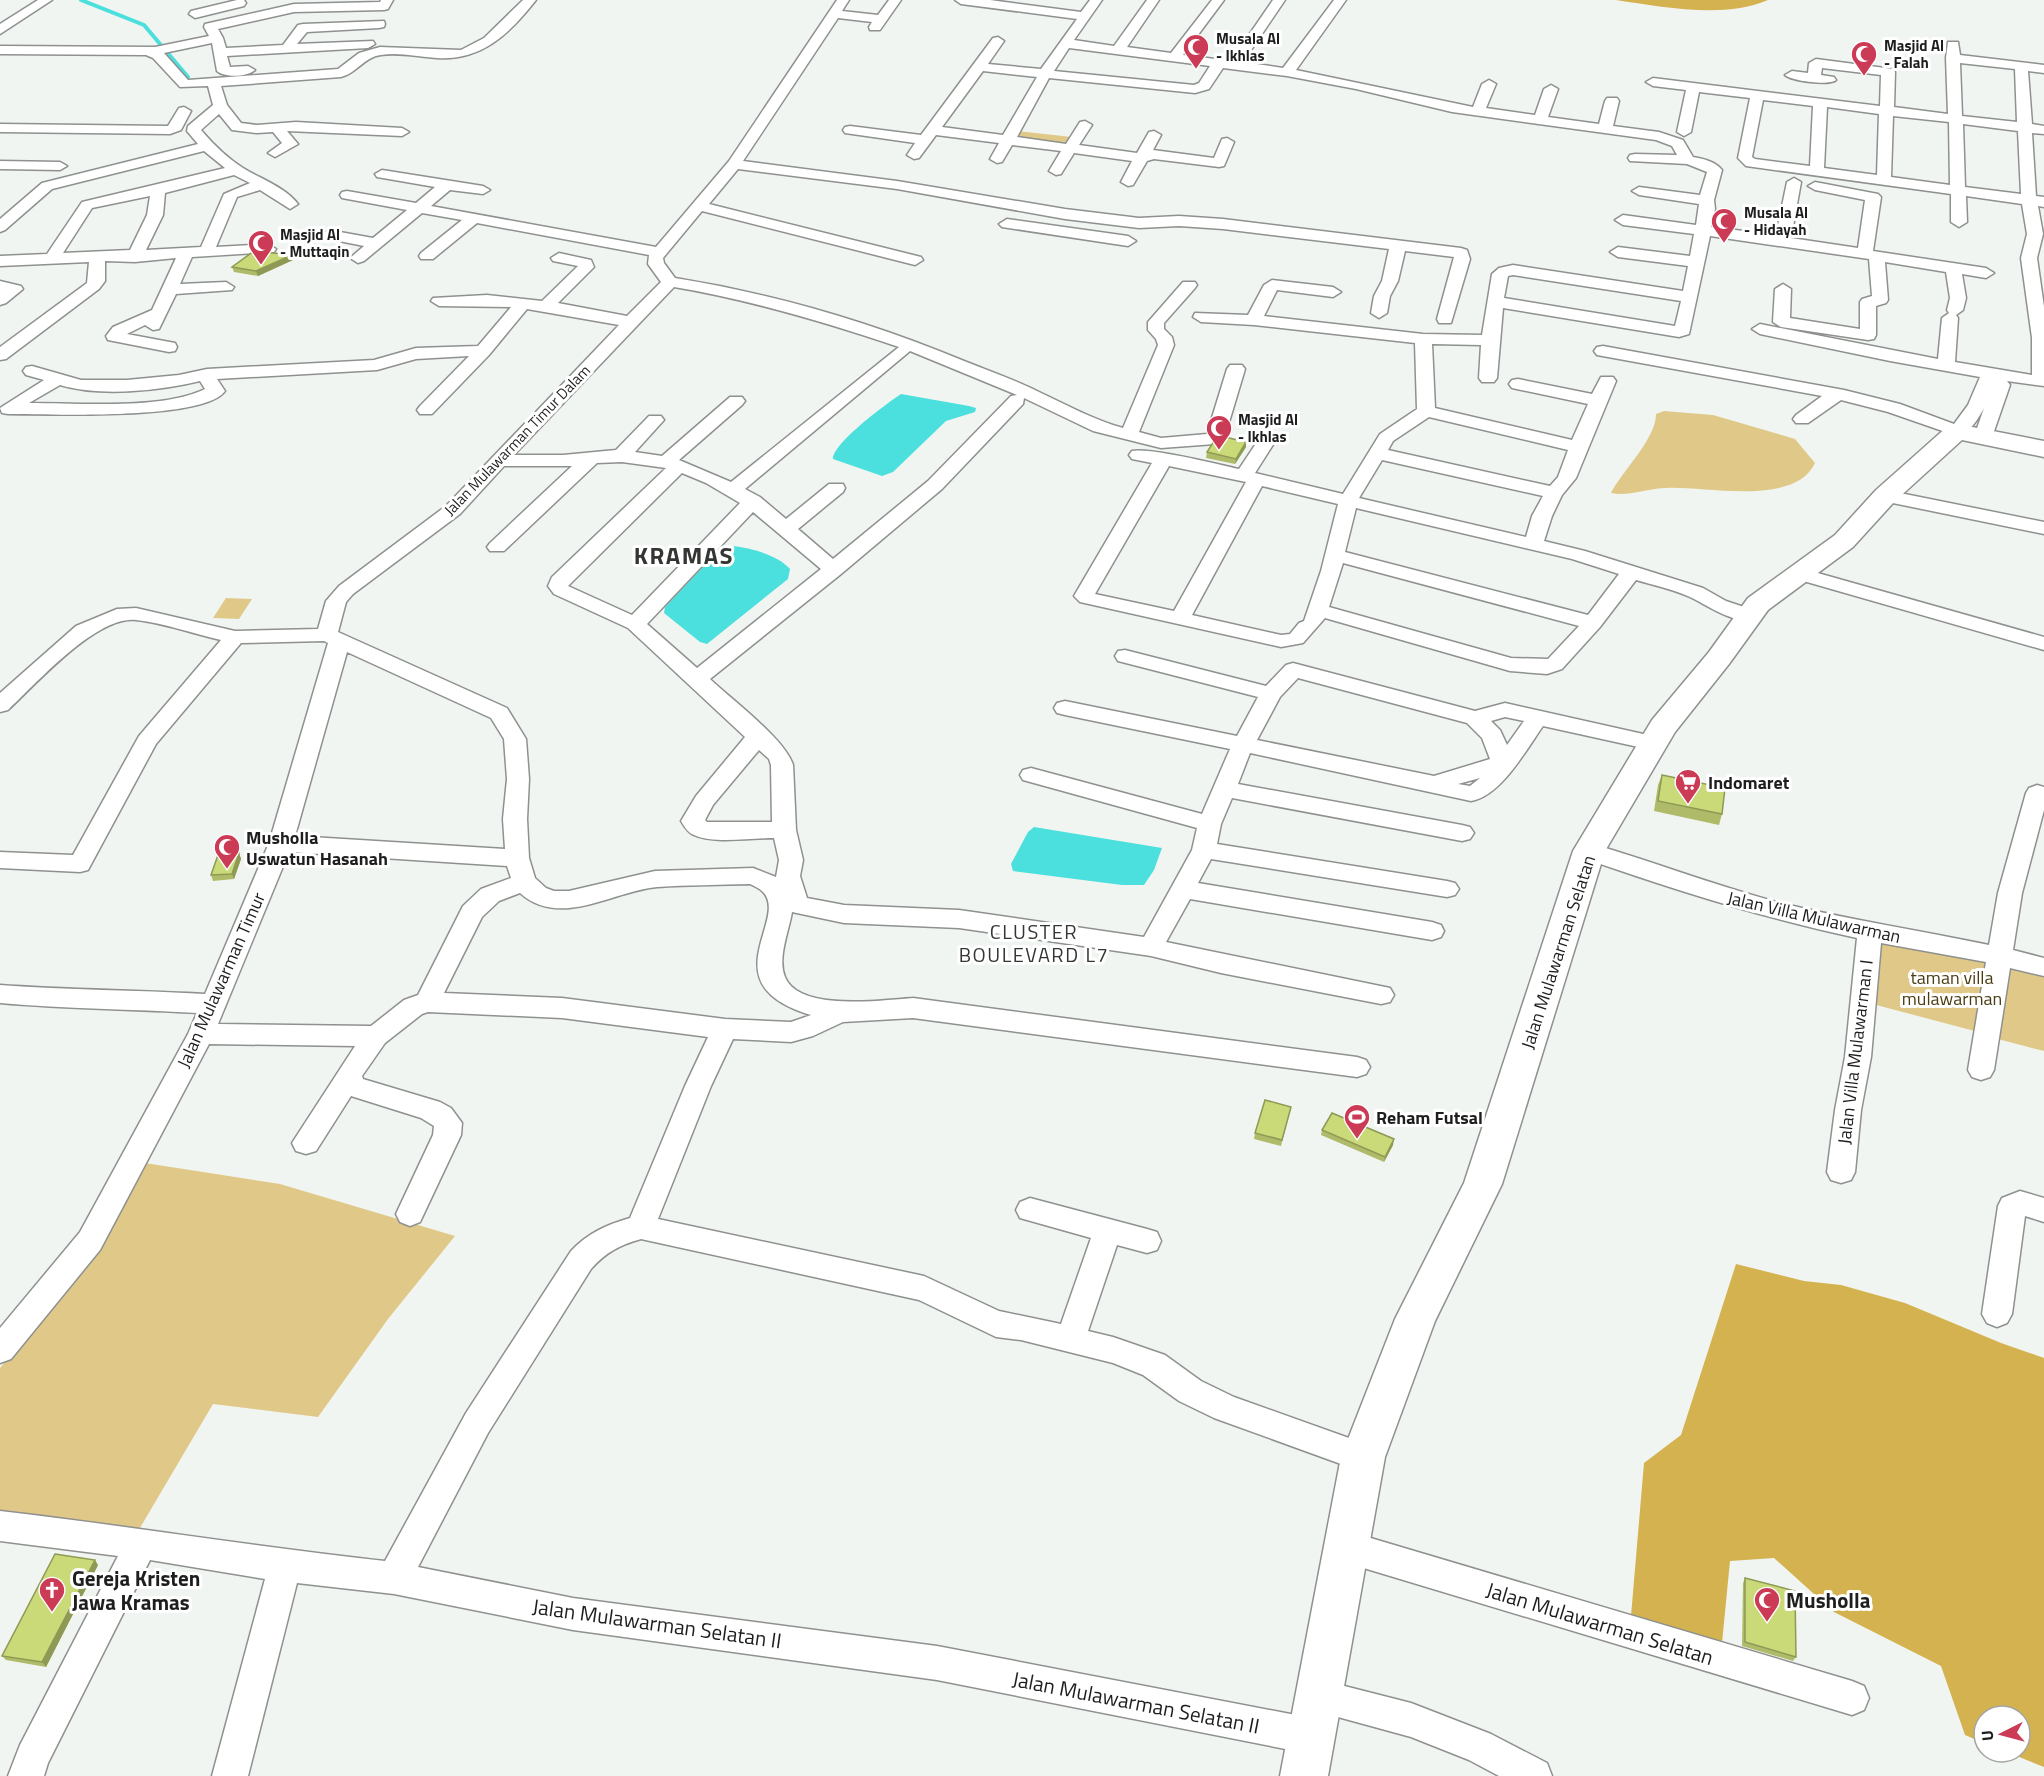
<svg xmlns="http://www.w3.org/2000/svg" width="2044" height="1776" font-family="'Titillium Web',sans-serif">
<rect width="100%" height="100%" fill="#f1f5f1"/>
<g fill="#e0c988">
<polygon points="1017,131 1072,137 1068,146 1012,140"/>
<path d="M1664,411l49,4 82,24 20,24c-20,44 -111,23 -149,25 -18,0 -37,9 -55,5 11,-22 45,-54 45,-79z"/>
<polygon points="226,598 252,599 239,619 213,618"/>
<polygon points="1862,936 1995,958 1982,1033 1865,1002"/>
<polygon points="2004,960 2044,971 2044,1051 1994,1038"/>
<polygon points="145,1163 280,1184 455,1236 388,1319 318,1417 213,1404 137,1533 0,1512 0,1368 82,1264"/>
</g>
<g fill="#d3b24f">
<path d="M1616,0h152c-43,19 -106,7 -152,0z"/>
<polygon points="1736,1264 1804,1281 1841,1285 1905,1303 2001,1343 2044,1358 2044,1767 2007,1752 2020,1752 2020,1716 1984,1716 1984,1743 1965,1735 1941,1666 1834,1612 1774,1558 1730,1561 1722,1643 1631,1616 1644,1463 1681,1435"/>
</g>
<g fill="#4be0dd">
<path d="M901,394l68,12 7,2 -1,4 -29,9 -53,51 -11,4 -49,-17c0,-16 53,-55 68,-65z"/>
<path d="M733,546c18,2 45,9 57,23l-2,10 -81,65 -7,-2 -36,-29 1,-6 47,-50 7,-7z"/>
<polygon points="1034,827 1162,848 1154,870 1144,885 1122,885 1013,871 1011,864 1028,832"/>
</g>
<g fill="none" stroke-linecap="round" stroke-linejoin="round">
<polyline stroke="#4be0dd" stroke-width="4" points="81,0 144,25 188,77"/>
<g stroke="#8e918e" stroke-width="3">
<g id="street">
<polygon points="38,0 52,0 0,34 0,24"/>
<polygon points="237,0 244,0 246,3 244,6 195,18 189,14 191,11"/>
<path d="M381,0h12l-5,9 -4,1 -90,2 -76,17 5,9 3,10 57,-3 15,-20 5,-1 81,-3 1,3 -1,3 -5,1 -72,4 -10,12 76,-3 2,3 -7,4 -141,8 3,11 18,-1 7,4c-8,7 -30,8 -38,1l-5,-28 -48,10 24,27 150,-11 21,-16 21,-6 81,3 23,-12 39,-38h13c-26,33 -54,61 -99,58 -19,-1 -38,-6 -56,-3 -17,2 -24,18 -40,22l-120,9 6,19 14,18 16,2 39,-3 106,6 7,4 -7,4 -115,-5 11,13 -23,13 -7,-4 14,-10 -9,-11 -16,1 -25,-3 -13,-16 -18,16c12,14 26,28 42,38 18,11 42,19 55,36l-8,5 -30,-19 -23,7 -21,50 52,-3 8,5 -2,3 -82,5 -12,27 46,-2 8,5 -2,3 -56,4 -17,35 -6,1 -8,-5 -18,9 48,9 2,4 -2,4 -6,1 -61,-12 -2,-4 7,-9 39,-17 24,-52 -41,4 -30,-1v20l-6,8 -93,70 -6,1v-13l87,-64 2,-21 -89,4v-10l47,-2 35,-52 143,-34 -21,-17 -152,38 -47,41 -5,2v-13l42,-36 156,-39 -11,-13 1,-5 25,-21 -5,-19 -28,1 -27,-29 -7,-3 -146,-1v-8l155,1 54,-11 -5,-9 1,-3 89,-20 86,-2zM234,175l16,8 -26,11 -23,53 -55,3 17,-35 2,-22zM150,196l-3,19 -17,35 -67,3 29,-45z"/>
<path d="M837,0h12l-7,11 36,4 11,-15h12l-21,30h-10l-1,-3 3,-5 -34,-4 -95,143 154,20 168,28 74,9 40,-2 44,3 238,29 6,2 3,9 -19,64h-12l-2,-4 17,-62 -49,-6 -7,30 -8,15 -3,17 -8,5 -8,-5 3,-17 8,-15 7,-32 -166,-20 -44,-3 -40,2 -74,-9 -168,-30 -159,-20 -29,35 212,53 2,3 -8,5 -213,-54 -39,47 1,5 11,15c99,16 196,44 289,83 25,10 51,19 75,31 28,13 55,28 84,36l35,-83 -2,-6 -8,-9v-8l35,-40h12l2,3 -2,3 -31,35v6l8,8 2,8 -35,87 22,6 46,-4 20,-65 3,-4h12l3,4 -21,70 -3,4 -6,1 -54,4 -68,-17 -69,-33 -1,6 -81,85 -101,85 -131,105c22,21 75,60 83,86l3,65 7,30 -3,16 7,22 37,7 115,5 185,27 48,-87 5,-22 -174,-48 -3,-5 3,-5 8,-2 171,46 28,-65 -165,-34 -8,-2 -3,-5 3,-5 8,-2 172,35 21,-39 -140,-36 -3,-5 3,-5 7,-1 141,36 20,-21 7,-2 182,48 30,-8 147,33 8,2 3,5 -3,5 -8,2 -109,-24c-17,24 -42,70 -72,75l-221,-48 -12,31 224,41 8,2 4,6 -4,6 -8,2 -230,-43 -11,26 -4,20 230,37 8,2 4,6 -4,6 -8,2 -236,-38 -13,24 234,39 9,3 3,6 -3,6 -9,3 -242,-41 -24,43 224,46 4,7 -4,7 -9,2 -160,-31 -70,-17 -192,-28 -115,-5 -52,-11c-3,19 -15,46 -7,65 14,35 99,23 128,21l444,59 9,3 4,7 -4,7 -9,3 -444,-59 -70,4 -30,14 -22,6 -58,-3 -22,47 -53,133 266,57 75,35 62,13 30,-86 -71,-20 -4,-8 4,-8 10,-4 117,31 10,3 4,9 -4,9 -10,3 -30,-8 -29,86 25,6 52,18 36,26 33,16 140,50 5,10 -5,10 -11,5 -149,-54 -35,-17 -36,-26 -30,-12 -92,-23 -25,-3 -77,-37 -278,-61c-21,6 -35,13 -50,30l-103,164 -70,134 155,31 364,48 374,72 12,6 6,12 -6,12 -12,6 -374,-74 -364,-50 -179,-36 -97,-11 -49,193h-36l53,-197 -115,-19 -102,203 -4,13h-36l12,-31 98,-189 -118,-15v-30c129,15 257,36 385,50l81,-148 105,-162c17,-18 35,-26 59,-33l55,-132 23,-49 -146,-19 -134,-6 -6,2 -37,29 -23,33 1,3 77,23 11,6 11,15 -1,12 -41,87 -10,4 -10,-4 -4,-8 37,-79 1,-9 -13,-8 -70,-22 -35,55 -10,3 -10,-3 -4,-8 63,-97 -146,-2 -109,206 -89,109 -11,4v-35l80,-96 108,-198 9,-21c-66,-4 -131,-4 -197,-10v-18c68,5 137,5 205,9l64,-151 59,-200 -4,-2 -83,2 -85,101 -68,126 -8,2 -80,-4v-16l73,3 66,-119 82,-96c-27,-6 -57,-17 -85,-20 -40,-4 -99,63 -128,90l-8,2v-19l76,-67 41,-17 19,-1 99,23 83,-2 8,-28 13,-15 107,-80 173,-181 -92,-16 -38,46 -57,59h-12l-3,-4 3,-4 49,-50 -53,3 -39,11 -160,9 8,12c-21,30 -178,23 -217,23l-6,-1 -2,-5 44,-28 -18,-5 -3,-4 3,-4 6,-1 49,14h46l52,-5 28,-6 167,-9 42,-12 62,-2 33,-39 -72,-1 -8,-5 2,-3 54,-3 55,6 36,-35 -25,-5 -2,-3 8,-5 32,7 3,7 -36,36 69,13 34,-34 -13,-18 1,-9 -172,-32 -44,36h-12l-2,-3 2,-3 41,-33 -40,-7 -58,48 -6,2 -8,-5 14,-12 -40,-8 -3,-3 8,-5 44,8 34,-28 -65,-12 -2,-3 2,-3 5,-1 69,12 19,-16 -58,-10 -2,-3 7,-4 101,16 7,4 -7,4 -33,-4 -19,16 225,41 73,-86zM674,287c77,13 151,35 225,60l-168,135 -52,-22 63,-55 3,-4 -3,-4h-12l-68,59 -27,-4 29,-32 -3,-4h-12l-33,34 -53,5h-49zM910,351l107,44 -6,1 -83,85 -95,78 -35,-30 45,-37 2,-4 -2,-4h-14l-43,35 -26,-22 -15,-8zM200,381l5,8c-43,21 -126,14 -176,14l31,-18c40,12 99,6 140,-4zM622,462l44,6 -114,109 -4,9 6,8 74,34 117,109 -49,59 -15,25c3,5 7,12 13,14 18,9 59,3 80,3l5,22 -3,17 -23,-9 -98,3 -86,20h-15l-8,-3 -11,-10 -6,-20 -2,-39 2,-40 -3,-40 -19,-31 -169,-76 8,-30 7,-8 107,-80 44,-48h68l-82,77 -3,4 3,4h14l93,-88zM682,473l24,10 34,20 -108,112 -64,-29zM753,512l68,57 -124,99 -50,-44zM347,652l144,66 13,21 3,40 -4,40 2,30 -210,-13zM1298,678l169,45 15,15 8,21 -56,17 -177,-36 23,-43zM1505,717l19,4 -17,24 -7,-15 -9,-9zM759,750l10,9 2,6 1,57h-65l-2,-2 8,-15zM1480,778l-10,8 -12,-2zM289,852l218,14 4,12 -30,11 -18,17 -45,89 -14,5 -33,26 -153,-2zM750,884c4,2 9,4 12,7 30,27 -55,93 49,124l-20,7 -66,-3 -163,-21 -118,-5 38,-76 17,-16 21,-8c40,36 93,-2 137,-6 31,-2 62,-2 93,-3z"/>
<path d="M955,0h35l91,12 9,-12h12l-28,40 40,6 33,-46h12l-32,47 44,6 41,-53h12l-41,55 48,6 42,-61h12l-42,62 40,6 51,-68h12l-50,70 177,37 9,-23 7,-4 7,4 -10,24 49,7 9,-26 7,-4 7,4 -10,28 51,7 6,-23 2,-3h10l2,3 -6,25 46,6 24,8 10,17c10,2 22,4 29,13l-8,30 1,9 -4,18 65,8 11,-53 7,-4 7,4 -10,56 67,10 7,-48 -50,-10 -7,-4 7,-4 63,12 3,3 -8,54 113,17 8,5 -8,5 -24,-4 4,24 -3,12 -7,5 2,3 -3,44 77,13v-37l-11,-80 6,-24 -5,-30 -56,-8 1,26 -8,5 -8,-5v-28l-205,-28 -8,-8 12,-60 -51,-6 -8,40 -7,4 -7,-4 9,-42 -33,-4 -7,-4 7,-4 227,28 1,-31 -59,-7 -1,7 13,2 2,3c-7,6 -44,1 -51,-5l7,-4 16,2 1,-10 7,-4 77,10 2,3 -1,35 54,7 -2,-56 2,-16h10l2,13 84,10v8l-16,-2 4,53 12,2v8l-12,-1 4,63 8,1v10l-6,-1 5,28 -6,24 7,49v79l-37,-5 3,4 -18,52 -3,4h-12l-3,-4 10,-29c-6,11 -14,25 -27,28l-69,-24 -47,-12 -33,23h-12l-3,-4 3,-4 26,-19 -225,-41 -3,-4 3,-4 6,-1 241,44 56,14 54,20 14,-19 12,-28 -90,-16 -130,-27 -8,-5 8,-5 178,35 4,-41 7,-5 -2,-3 3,-12 -4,-26 -61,-10 3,38 -2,3 -10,3v29l-2,4 -6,1 -87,-13 -8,-5 2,-33 8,-5 8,5 -1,29 70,11v-27l2,-3 10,-3 -3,-37 -159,-23 -21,98 -10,3 -176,-29 -6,70 -3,4h-12l-3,-4 2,-33 -49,-1 3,64 137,32 16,-36 -76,-16 -3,-4 3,-4 6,-1 74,15 9,-17h12l3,4 -40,97 -14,17 -10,21 -8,25 41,10 118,37 23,13 30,10 3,4 -3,4c-22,6 -47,-13 -66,-22 -17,-8 -37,-12 -54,-17l-36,47 -38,42 -15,5 -37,-3 -185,-53 -22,25 -22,4 -201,-45 -6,-6 78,-133 -20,-4 -3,-4 3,-4c17,-4 85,13 107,18l22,-33h12l3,4 -21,33 88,21 37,-60 37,-25 -2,-66 -161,-18 -53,-3 -8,-5 2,-4 53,2 16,-30 8,-5 61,7 8,5 -8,5 -56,-7 -13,26 159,18 59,1 10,-61 7,-6 14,-3 170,26 5,-25 -70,-9 -8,-5 8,-5 72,9 4,-22 -71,-9 -8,-5 8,-5 73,10 3,-21 -60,-9 -7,-4 7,-4 61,8 7,-23 -20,-8 -57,-3 -2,-3 2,-3 5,-1 42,1 -5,-9 -16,-6 -204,-28 -96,-23 -69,-13 -64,-8 -14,21 -14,4 -146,-15 -32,59 49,7 14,-22 5,-1 7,4 -13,20 58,8 12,-21 5,-1 7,4 -8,15 61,8 8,-19 5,-1 7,4 -10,24 -5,1 -65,-8 -7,2 -14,24 -5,1 -7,-4 11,-21 -58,-8 -13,21 -5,1 -7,-4 12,-20 -49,-6 -10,17 -5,1 -7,-4 9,-16 -63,-8 -17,23 -5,1 -7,-4 8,-12 -70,-10 -2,-3 2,-3 5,-1 71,9 72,-97 5,-1 6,4 -16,23 53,5 36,-50 -116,-15zM1069,48l141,18 -11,17 -5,2 -140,-14zM1960,63l55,6 2,53 -55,-6zM983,71l54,6 -34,58 -61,-8zM1763,100l50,6 -3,60 -55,-7 -3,-2zM1827,107l52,7 -2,61 -53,-7zM1893,116l56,6 1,63 -59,-8zM1963,124l55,7 3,63 -56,-7zM1513,275l168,26 -6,25 -171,-28 4,-22zM1429,417l139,33 -10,27 -8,9 -162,-36 5,-9zM1382,460l161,36 -11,20 -6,21 -167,-39zM1169,466l77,16 -72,129 -79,-17zM1262,486l76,18 -17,67 -17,50 -5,2 -9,11 -9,1 -89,-20zM1356,508l216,51 47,15 -31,41 -243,-63zM1343,563l236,63 -31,33 -37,-1 -182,-51z"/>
<polygon points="184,107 191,111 181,130 170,134 0,132 0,124 168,126 179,108"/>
<polygon points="0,161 60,162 67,166 60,170 0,169"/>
<polygon points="1007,219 1128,236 1136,241 1128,246 1002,227 999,224"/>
<polygon points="0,281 21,286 23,289 6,303 0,305"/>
<polygon points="1885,490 2044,522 2044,534 1878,500 1876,496 1878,492"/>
<polygon points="1800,568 2044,637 2044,650 1793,578 1790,574 1793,570"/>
<path d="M2037,785l7,2v23l-22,83 -9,57 31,8v18l-34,-8 -16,102 -4,7 -9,3 -9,-3 -4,-7 18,-108 -105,-19 -10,114 -10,53 -6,62 -4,8 -10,3 -10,-3 -4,-8 8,-62 10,-53 12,-119c-94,-20 -186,-49 -276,-81l-4,-6 4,-6 8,-2c62,18 122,41 184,58 71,18 144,29 216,44l9,-52 28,-100 3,-5z"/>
<polygon points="2020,1191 2044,1198 2044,1222 2025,1216 2012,1314 2007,1323 1997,1327 1987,1323 1982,1314 1998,1206 2002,1198"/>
<polygon points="1347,1531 1852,1681 1864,1686 1869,1698 1864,1710 1852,1715 1347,1563 1335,1558 1331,1547 1335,1536"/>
<polygon points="1317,1679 1411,1703 1491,1734 1547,1763 1552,1776 1499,1776 1469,1760 1411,1737 1305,1708 1300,1696 1305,1684"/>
</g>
</g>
<g stroke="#8e918e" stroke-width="3">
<polygon id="secondary" points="1957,424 2044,441 2044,457 1962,440 1894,502 1853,547 1768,610 1729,664 1675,732 1605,851 1502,1184 1435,1321 1385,1457 1328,1776 1280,1776 1341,1457 1395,1319 1464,1183 1573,851 1652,720 1709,652 1748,598 1835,535 1876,490 1948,426"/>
</g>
<use href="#street" fill="#fff" fill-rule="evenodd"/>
<use href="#secondary" fill="#fff" fill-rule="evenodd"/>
</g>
<g fill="#afbb68">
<polygon points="292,255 293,260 258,276 234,272 232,267"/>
<polygon points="1246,442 1246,447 1235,464 1206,458 1207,452"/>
<polygon points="1662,775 1722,814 1719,825 1654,811 1658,785"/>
<polygon points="239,853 241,859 234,879 213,881 211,875"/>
<polygon points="1291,1107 1281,1146 1254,1139 1255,1133"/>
<polygon points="1322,1130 1393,1145 1384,1162 1321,1135"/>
<polygon points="98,1565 46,1667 6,1660 2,1656"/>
<polygon points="1745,1578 1796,1657 1793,1661 1742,1646 1743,1583"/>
</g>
<g fill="#8e9955">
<polygon points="292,255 293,260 258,276 256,271"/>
<polygon points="1246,442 1246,447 1235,464 1236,459"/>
<polygon points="239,853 241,859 234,879 232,874"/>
<polygon points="1394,1139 1393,1145 1384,1162 1385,1157"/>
<polygon points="95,1560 98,1565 46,1667 42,1662"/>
</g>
<g fill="#cbda79" stroke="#8e9955" stroke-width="1.5">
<polygon points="254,251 292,255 256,271 232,267"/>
<polygon points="1225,437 1246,442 1236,459 1207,452 1214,441"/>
<polygon points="1662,775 1725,788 1722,814 1658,801"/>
<polygon points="239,853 232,874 211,875 218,855"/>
<polygon points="1265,1100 1291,1107 1282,1140 1255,1133"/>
<polygon points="1332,1113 1394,1139 1385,1157 1322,1130"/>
<polygon points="55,1554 95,1560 42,1662 2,1656"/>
<polygon points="1745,1578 1795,1591 1796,1657 1745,1642"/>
</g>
<defs>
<g id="mosque-pin" transform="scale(1.35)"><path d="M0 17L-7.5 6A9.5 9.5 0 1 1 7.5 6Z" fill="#cb3b56" stroke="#fff"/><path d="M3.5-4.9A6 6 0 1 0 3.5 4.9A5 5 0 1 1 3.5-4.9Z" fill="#fff"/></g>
<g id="supermarket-pin" transform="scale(1.35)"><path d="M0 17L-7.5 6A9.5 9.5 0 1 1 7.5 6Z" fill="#cb3b56" stroke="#fff"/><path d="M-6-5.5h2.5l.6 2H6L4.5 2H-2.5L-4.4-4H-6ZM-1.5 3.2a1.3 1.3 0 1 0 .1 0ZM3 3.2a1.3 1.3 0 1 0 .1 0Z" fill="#fff"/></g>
<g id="stadium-pin" transform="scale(1.35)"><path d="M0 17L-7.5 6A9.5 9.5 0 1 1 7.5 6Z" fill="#cb3b56" stroke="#fff"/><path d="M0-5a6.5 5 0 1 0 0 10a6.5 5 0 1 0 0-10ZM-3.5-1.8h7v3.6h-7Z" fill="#fff"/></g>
<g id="church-pin" transform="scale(1.35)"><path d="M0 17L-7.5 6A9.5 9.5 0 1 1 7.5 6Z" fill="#cb3b56" stroke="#fff"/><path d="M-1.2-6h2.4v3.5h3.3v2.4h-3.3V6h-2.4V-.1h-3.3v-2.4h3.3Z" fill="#fff"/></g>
</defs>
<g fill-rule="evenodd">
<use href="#mosque-pin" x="1196" y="47"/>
<use href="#mosque-pin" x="1864" y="54"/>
<use href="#mosque-pin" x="1724" y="221"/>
<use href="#mosque-pin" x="261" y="243"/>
<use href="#mosque-pin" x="1219" y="428"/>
<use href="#supermarket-pin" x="1688" y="782"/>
<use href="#mosque-pin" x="227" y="847"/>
<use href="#stadium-pin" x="1357" y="1117"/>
<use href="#church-pin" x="52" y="1590"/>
<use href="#mosque-pin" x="1767" y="1600"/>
</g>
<g text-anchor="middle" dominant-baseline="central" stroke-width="6" stroke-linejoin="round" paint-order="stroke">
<g font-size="15" font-weight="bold" fill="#1d1e1d" stroke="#fff" text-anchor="start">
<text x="1216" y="38">Musala Al<tspan x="1216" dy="17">- Ikhlas</tspan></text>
<text x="1884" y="45">Masjid Al<tspan x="1884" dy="17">- Falah</tspan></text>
<text x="1744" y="212">Musala Al<tspan x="1744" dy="17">- Hidayah</tspan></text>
<text x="280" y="234">Masjid Al<tspan x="280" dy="17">- Muttaqin</tspan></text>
<text x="1238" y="419">Masjid Al<tspan x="1238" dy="17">- Ikhlas</tspan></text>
</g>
<g font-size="15" fill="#1d1e1d" stroke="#fff">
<text transform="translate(517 440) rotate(-46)">Jalan Mulawarman Timur Dalam</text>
</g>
<g font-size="18" font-weight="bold" fill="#1d1e1d" stroke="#fff" text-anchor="start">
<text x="1708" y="782">Indomaret</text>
<text x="246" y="837">Musholla<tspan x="246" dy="21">Uswatun Hasanah</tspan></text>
<text x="1376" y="1117">Reham Futsal</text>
</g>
<g font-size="18" fill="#1d1e1d" stroke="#fff">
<text transform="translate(1814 917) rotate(13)">Jalan Villa Mulawarman</text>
<text transform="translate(1558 952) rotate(-72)">Jalan Mulawarman Selatan</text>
<text transform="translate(221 980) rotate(-66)">Jalan Mulawarman Timur</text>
<text transform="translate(1855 1052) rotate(-83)">Jalan Villa Mulawarman I</text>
</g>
<g font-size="18" fill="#4a3c12" stroke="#fff">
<text x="1952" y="977">taman villa<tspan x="1952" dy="21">mulawarman</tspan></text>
</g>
<g font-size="20" letter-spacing="1.5" fill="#343633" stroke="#fff">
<text x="1034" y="931">CLUSTER<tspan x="1034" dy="23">BOULEVARD L7</tspan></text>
</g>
<g font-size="21" font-weight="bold" fill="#1d1e1d" stroke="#fff" text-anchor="start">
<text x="72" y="1578">Gereja Kristen<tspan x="72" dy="24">Jawa Kramas</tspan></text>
<text x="1786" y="1600">Musholla</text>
</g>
<g font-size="21" fill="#1d1e1d" stroke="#fff">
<text transform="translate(657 1623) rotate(8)">Jalan Mulawarman Selatan II</text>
<text transform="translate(1600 1623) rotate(17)">Jalan Mulawarman Selatan</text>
<text transform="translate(1136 1702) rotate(11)">Jalan Mulawarman Selatan II</text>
</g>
<g font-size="24" font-weight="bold" letter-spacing="1.5" fill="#343633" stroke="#fff">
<text x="684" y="555">KRAMAS</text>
</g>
</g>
<g transform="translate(2002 1734) rotate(264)"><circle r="28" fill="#ffffff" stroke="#a5a5a5" stroke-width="1.5"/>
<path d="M0-4.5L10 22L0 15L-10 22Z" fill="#cb3b56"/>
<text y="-9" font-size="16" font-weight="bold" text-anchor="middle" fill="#1d1e1d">U</text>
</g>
</svg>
